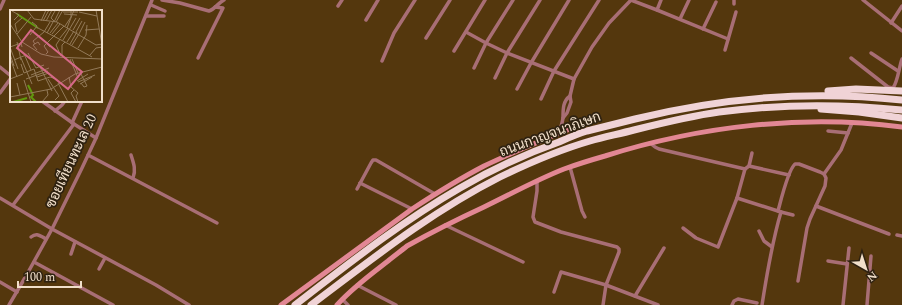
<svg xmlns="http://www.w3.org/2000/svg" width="902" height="305" font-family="Spectral,Sarabun,serif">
<rect width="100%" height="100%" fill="#54370d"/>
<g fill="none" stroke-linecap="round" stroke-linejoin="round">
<g stroke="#a86e75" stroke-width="3.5">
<path d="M162,0l18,3 29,8c6,-2 9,-8 15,-11"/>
<polyline points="863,0 902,31"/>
<polyline points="734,4 734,0"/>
<polyline points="151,5 165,11"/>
<polyline points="338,6 342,0"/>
<polyline points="0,9 4,0"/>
<polyline points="657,10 661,0"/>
<polyline points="146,16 164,16"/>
<polyline points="680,19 689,0"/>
<polyline points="366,20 378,0"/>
<polyline points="891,23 902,6"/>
<polyline points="703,29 716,2"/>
<polyline points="466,32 486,43 507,53 574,79"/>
<polyline points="426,38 450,0"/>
<polyline points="725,50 736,12"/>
<polyline points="454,51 485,0"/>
<polyline points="871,53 898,71"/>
<polyline points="198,58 223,8 215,7"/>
<path d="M851,58l37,29 5,1c5,-7 6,-21 9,-29"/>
<polyline points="382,61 394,33 415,0"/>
<polyline points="0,67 11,76"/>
<polyline points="474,68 486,43 513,0"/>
<polyline points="495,78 507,53 540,0"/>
<polyline points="517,89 531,63 569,0"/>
<polyline points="0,93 11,78"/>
<polyline points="541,99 554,71 599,0"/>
<polyline points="42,101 74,124 96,138"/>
<polyline points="55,111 62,105 65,101"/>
<polyline points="563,118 567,113 571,102 570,96 574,79 592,47 609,23 631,0 657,10 728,39"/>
<polyline points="72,123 82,101"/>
<polyline points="828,131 848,133"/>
<path d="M559,134c1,-6 4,-12 4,-17 0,-8 0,-16 7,-21"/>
<polyline points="650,143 655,147 659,149 745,169 737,198 718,247 696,238 683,228"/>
<polyline points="88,155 217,223"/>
<path d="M131,155c3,9 5,15 2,23"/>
<polyline points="749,166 752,153"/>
<polyline points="570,167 582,211 585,217"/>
<polyline points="745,169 749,166 789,175"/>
<polyline points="537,181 537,191 533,217 535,222 561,232 617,247 619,249 619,252 606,285 603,305"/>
<polyline points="360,183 412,209"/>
<polyline points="357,189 371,163 373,160 376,160 435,194"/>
<polyline points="0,198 52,229 156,285 189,305"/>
<path d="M737,198l44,14c-9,30 -14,61 -19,93"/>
<polyline points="13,205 74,124"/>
<polyline points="816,206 889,234"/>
<path d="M778,211c3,-11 10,-41 17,-47h4l21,8 4,2 17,-24 11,-27"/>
<polyline points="781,212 793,215"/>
<polyline points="445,225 523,262"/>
<polyline points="759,231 764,241 772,247"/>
<polyline points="897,235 902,236"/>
<path d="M31,237c6,-5 9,-1 15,2"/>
<polyline points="71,254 75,242"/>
<polyline points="828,261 847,264"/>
<polyline points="34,262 113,305"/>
<polyline points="99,269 105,258"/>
<polyline points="798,281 807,228 810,219 825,186 826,178 824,174"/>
<polyline points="0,282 17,292"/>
<polyline points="357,285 396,305"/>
<polyline points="554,292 561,272 606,285 658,305"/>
<polyline points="635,296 664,248"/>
<polyline points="342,299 348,305"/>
<polyline points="9,305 26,276 52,229 82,168 96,138 152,0"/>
<polyline points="732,305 734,301 738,299 757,303"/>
<polyline points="843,305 849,248"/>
<polyline points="867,305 871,256"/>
</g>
<g stroke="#e28794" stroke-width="5">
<path d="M281,305l131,-96c23,-15 47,-30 72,-43 29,-14 59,-26 88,-38"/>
<path d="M337,305c15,-17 33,-30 51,-44 6,-5 13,-10 19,-15 25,-14 51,-27 77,-39 27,-13 52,-27 80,-38 14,-5 27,-9 41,-13 95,-30 198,-42 297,-29"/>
</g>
<g stroke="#f0d3d6" stroke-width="7">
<polyline points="828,91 856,89 902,91"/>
<polyline points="821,109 859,112 902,118"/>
<path d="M295,305c53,-41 106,-83 165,-117 31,-18 65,-34 99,-46 9,-4 18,-8 28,-11 16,-4 32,-8 48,-12 89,-22 176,-29 267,-19"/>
<path d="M311,305c61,-46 120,-93 189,-128 29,-14 59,-27 90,-36 14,-4 29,-7 44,-11 28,-7 56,-14 85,-18 61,-8 122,-8 183,-2"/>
</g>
</g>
<g text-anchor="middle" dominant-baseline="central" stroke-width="3.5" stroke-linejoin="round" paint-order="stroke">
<g font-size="14" fill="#f1dfca" stroke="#2f2211">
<text transform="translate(550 134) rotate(-20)">ถนนกาญจนาภิเษก</text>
<text transform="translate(71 161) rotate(-65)">ซอยเทียนทะเล 20</text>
</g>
</g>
<g transform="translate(10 10)">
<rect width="92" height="92" fill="#54370d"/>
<path fill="none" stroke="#61980e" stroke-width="2" d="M7,4l21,14M18,75l5,10 -2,2 5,5M3,92l14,-4"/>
<path fill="none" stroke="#937a59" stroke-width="1" d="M17,0l7,9 23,3 39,23 6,-1M86,0l6,35M2,1l7,4 -5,5M53,2h15M69,2l18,4M54,4l13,1M31,11l5,-11M33,11l6,-11M36,11l6,-11M44,11l-3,-3 4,-7M44,12l6,-12M46,12l7,-12M0,14l12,18 19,12 13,3 48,2M55,16l6,-9v-7M26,17l29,15 -3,3v11M57,18l7,-18M63,20l7,-12M75,20l14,-1M7,22l-2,-8 7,-6M66,22l6,-11M37,23l6,-11M40,23l8,-10M7,24l14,-17M42,24l8,-10M69,24l6,-12M20,25l7,-9 -5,-4M28,25l12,12M50,28l8,-10M50,29l-4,6 5,11M53,30l13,-22M7,32l4,18M55,32l27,15M57,32l7,-11M25,34l-2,-3 11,-9 6,-10M60,34l7,-12M62,35l7,-11M0,37l8,22M0,37l11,-4 1,4M68,38l8,-13 1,-10M27,40l-4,-5 5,-3 2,3M18,43l8,15 8,-3M0,44l4,12M36,44l2,-2 -4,-6 20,-20M80,45l6,-7 6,-1M15,46l6,14M0,48l7,19M11,48l11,26M60,49l8,19M62,49l6,14M4,50l12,-5M11,54l3,9 10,-4 4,12 12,-4 6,2M30,57l12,24M70,62l7,14 -3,1 -3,-4M21,65l18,-7M27,67l12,-4M59,67l2,10 7,6 -2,3 2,6M0,69l13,-5M16,69l22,-8M38,69l11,17 -4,4M14,70l7,22M67,71l11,-7M68,72l17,-7M7,73l3,12M48,73l10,19M70,74l12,-7M64,80l-3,3 5,9M0,87l41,-8 24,-15 27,-7M32,92l6,-7 -1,-5"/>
<path fill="#d56887" fill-opacity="0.15" stroke="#d56887" stroke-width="2" d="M21,20l51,42 -14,17 -51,-41z"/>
<rect width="92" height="92" fill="none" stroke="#f1dfca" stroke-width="2"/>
</g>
<g transform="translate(866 269) rotate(141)" stroke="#2f2211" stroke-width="3" paint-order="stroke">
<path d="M0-3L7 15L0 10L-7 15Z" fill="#f1dfca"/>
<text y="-6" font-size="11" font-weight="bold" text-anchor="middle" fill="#f1dfca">N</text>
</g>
<path d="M18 281v6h63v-6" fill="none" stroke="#f1dfca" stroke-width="2"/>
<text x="24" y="281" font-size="12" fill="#f1dfca" stroke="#2f2211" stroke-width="3" paint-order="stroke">100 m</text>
</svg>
